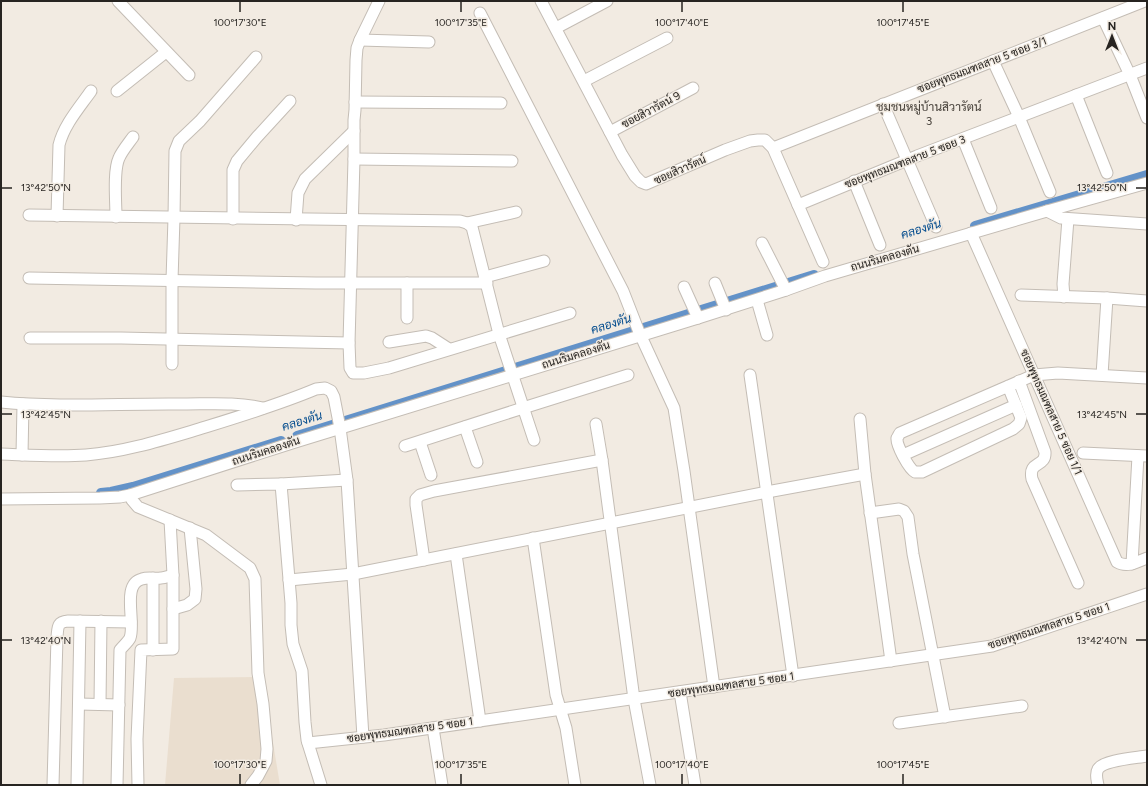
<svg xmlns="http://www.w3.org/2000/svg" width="1148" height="786" font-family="Figtree,Sarabun,sans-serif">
<rect width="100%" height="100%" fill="#f2ebe2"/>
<polygon fill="#eadecf" points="257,677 269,719 280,785 165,785 174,678"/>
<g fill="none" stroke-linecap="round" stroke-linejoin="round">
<g stroke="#6392c8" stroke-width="10">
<polyline points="975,226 1147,175"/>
<polyline points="297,436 814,275"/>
<polyline points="101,493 111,492 133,487 281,441"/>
</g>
<g stroke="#c4bdb5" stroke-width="13">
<g id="minor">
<polyline points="118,1 189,75"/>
<polyline points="379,1 360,40 357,48 356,60 355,110 354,120 354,159 349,343 350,368 353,373 364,373 389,368 570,313"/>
<polyline points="541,1 622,155 635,176 641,182 646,184 725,150 750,141 758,140 765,140 773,148 823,262"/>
<polyline points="480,13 623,291 639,332 674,408 684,471 714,687"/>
<polyline points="1103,18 1130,75 1147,118"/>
<polyline points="556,28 607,1"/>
<polyline points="360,40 429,42"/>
<polyline points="993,61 1019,117 1050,192"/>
<polyline points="584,81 667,38"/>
<polyline points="117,91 166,52"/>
<polyline points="1076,95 1107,173"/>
<polyline points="355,102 501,103"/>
<polyline points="883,104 936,227"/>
<polyline points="610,132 693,88"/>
<polyline points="963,139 991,208"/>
<polyline points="773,148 1145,1"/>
<polyline points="354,159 512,161"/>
<polyline points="854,181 880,245"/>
<polyline points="798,205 917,156 1147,68"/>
<polyline points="1047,211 1061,218 1147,224"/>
<polyline points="29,215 460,221 467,223 472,227 499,334 534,440"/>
<path d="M57,216l2,-71c5,-20 20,-37 32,-54"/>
<path d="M116,217c0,-15 -3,-46 3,-59 3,-7 9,-14 14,-21"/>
<polyline points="233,219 233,170 237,161 257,137 290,101"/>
<polyline points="296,220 298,193 305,179 354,131"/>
<polyline points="467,223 516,212"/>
<path d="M971,233l146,329c10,6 20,0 30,-4"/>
<polyline points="762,243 786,290"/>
<polyline points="485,277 544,261"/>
<polyline points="29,278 316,283 487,283"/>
<polyline points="715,283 726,310"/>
<polyline points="684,287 698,318"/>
<polyline points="1021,295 1107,298 1147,301"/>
<polyline points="1064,297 1063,284 1068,219"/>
<polyline points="757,300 767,335"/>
<polyline points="407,318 407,283"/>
<polyline points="30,338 121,338 349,343"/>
<polyline points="389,342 426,336 432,338 449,349"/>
<polyline points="172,364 172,280 174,218 175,151 179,141 200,121 256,57"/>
<polyline points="750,375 793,676"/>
<polyline points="1102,375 1107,298"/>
<path d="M1019,381l26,71c1,16 -17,8 -13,27l46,104"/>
<path d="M1008,386l13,32 -2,6 -6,5 -91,43c-1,0 -6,0 -7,0 -6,-3 -19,-27 -18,-34 1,-1 2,-4 3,-5l134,-58 24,-2 89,5"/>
<path d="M1,402c61,6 122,1 183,2 26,0 53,-2 79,4"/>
<polyline points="860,419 865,474 891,661"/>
<polyline points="596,424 602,460 634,699 650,785"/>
<polyline points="465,427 477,462"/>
<polyline points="420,442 431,475"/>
<polyline points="405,446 523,408 628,375"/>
<polyline points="1083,453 1147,456"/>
<path d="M1,454c28,1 57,3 85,1 38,-3 76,-15 113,-26 39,-12 79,-24 117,-40l9,-1 6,3 3,6 6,31 7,52 16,257"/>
<polyline points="22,455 23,404"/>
<polyline points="903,455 1016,405"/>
<polyline points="281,484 347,480"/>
<polyline points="237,485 281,484 291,603 291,625 293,644 302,671 305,722 307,740 321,785"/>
<polyline points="130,495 132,500 138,507 206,535 250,568 255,579 258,673 263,704 267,749 266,761 258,776 251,785"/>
<polyline points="1,499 100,498 120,497 130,495 292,443 698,318 786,290 825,276 1047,211 1147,183"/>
<polyline points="870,513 899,509 904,511 908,517 913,554 945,717"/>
<polyline points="533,538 556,695 566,728 575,785"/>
<polyline points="456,554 480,721"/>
<polyline points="424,560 416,505 416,499 420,495 434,491 602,460"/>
<polyline points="1132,564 1138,456"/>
<polyline points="153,578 153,650"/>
<polyline points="289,580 353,574 767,492 865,474"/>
<polyline points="173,609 187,605 195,599 196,589 190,528"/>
<polyline points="680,692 695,785"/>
<polyline points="79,704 119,705"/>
<polyline points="100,704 101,621"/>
<polyline points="899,723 1022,706"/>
<polyline points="433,728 442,785"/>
<polyline points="308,743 384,735 992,646 1147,594"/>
<path d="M53,785l4,-148c1,-10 0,-15 11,-16l63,1"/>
<polyline points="77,785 80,621"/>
<path d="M117,785l3,-135c3,-4 8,-8 10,-12 6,-16 -9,-54 12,-59 6,-2 13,0 19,-1 4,0 8,-2 12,-3"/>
<polyline points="138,785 137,739 141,650 173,649 173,575 170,520"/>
<path d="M1098,785c-1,-5 -3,-11 0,-16 6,-9 38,-11 49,-13"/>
</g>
</g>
<use href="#minor" stroke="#fff" stroke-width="11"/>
</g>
<path fill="none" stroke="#272421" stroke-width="1.5" d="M240,2v10M461,2v10M682,2v10M903,2v10M2,188h10M1136,188h10M2,414h10M1136,414h10M2,640h10M1136,640h10M240,774v10M461,774v10M682,774v10M903,774v10"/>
<g text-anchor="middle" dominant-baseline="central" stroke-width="3" stroke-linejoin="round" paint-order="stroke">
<g font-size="11" fill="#272421" stroke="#f2ebe2">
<text transform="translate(982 65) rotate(-21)">ซอยพุทธมณฑลสาย 5 ซอย 3/1</text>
<text transform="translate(651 110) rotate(-28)">ซอยสิวารัตน์ 9</text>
<text transform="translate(905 162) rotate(-21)">ซอยพุทธมณฑลสาย 5 ซอย 3</text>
<text transform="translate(680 170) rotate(-24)">ซอยสิวารัตน์</text>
<text transform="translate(885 258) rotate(-16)">ถนนริมคลองตัน</text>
<text transform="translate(576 355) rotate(-17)">ถนนริมคลองตัน</text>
<text transform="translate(1051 412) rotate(66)">ซอยพุทธมณฑลสาย 5 ซอย 1/1</text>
<text transform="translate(266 451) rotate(-18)">ถนนริมคลองตัน</text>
<text transform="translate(1049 626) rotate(-18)">ซอยพุทธมณฑลสาย 5 ซอย 1</text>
<text transform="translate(731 685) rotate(-8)">ซอยพุทธมณฑลสาย 5 ซอย 1</text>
<text transform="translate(410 730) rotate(-8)">ซอยพุทธมณฑลสาย 5 ซอย 1</text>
</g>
<g font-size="12" fill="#49433c" stroke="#f2ebe2">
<text x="929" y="107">ชุมชนหมู่บ้านสิวารัตน์<tspan x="929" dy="14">3</tspan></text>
</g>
<g font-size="12" font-style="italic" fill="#024b8d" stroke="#f2ebe2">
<text transform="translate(921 229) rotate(-17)">คลองตัน</text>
<text transform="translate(611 324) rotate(-17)">คลองตัน</text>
<text transform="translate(302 421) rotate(-17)">คลองตัน</text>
</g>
</g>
<g font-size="10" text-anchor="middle" fill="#272421" stroke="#f2ebe2" stroke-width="3" stroke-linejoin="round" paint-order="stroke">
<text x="240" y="26">100°17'30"E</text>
<text x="461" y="26">100°17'35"E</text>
<text x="682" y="26">100°17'40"E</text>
<text x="903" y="26">100°17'45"E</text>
<text x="46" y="191">13°42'50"N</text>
<text x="1102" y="191">13°42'50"N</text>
<text x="46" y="418">13°42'45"N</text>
<text x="1102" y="418">13°42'45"N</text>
<text x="46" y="644">13°42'40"N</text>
<text x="1102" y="644">13°42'40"N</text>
<text x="240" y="768">100°17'30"E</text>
<text x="461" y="768">100°17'35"E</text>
<text x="682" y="768">100°17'40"E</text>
<text x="903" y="768">100°17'45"E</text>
</g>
<rect width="1148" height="786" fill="none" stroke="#272421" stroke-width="4"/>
<g transform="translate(1112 36)" stroke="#f2ebe2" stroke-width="3" paint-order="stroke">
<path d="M0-3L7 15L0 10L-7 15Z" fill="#272421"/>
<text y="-6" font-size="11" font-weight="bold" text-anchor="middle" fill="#272421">N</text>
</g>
</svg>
